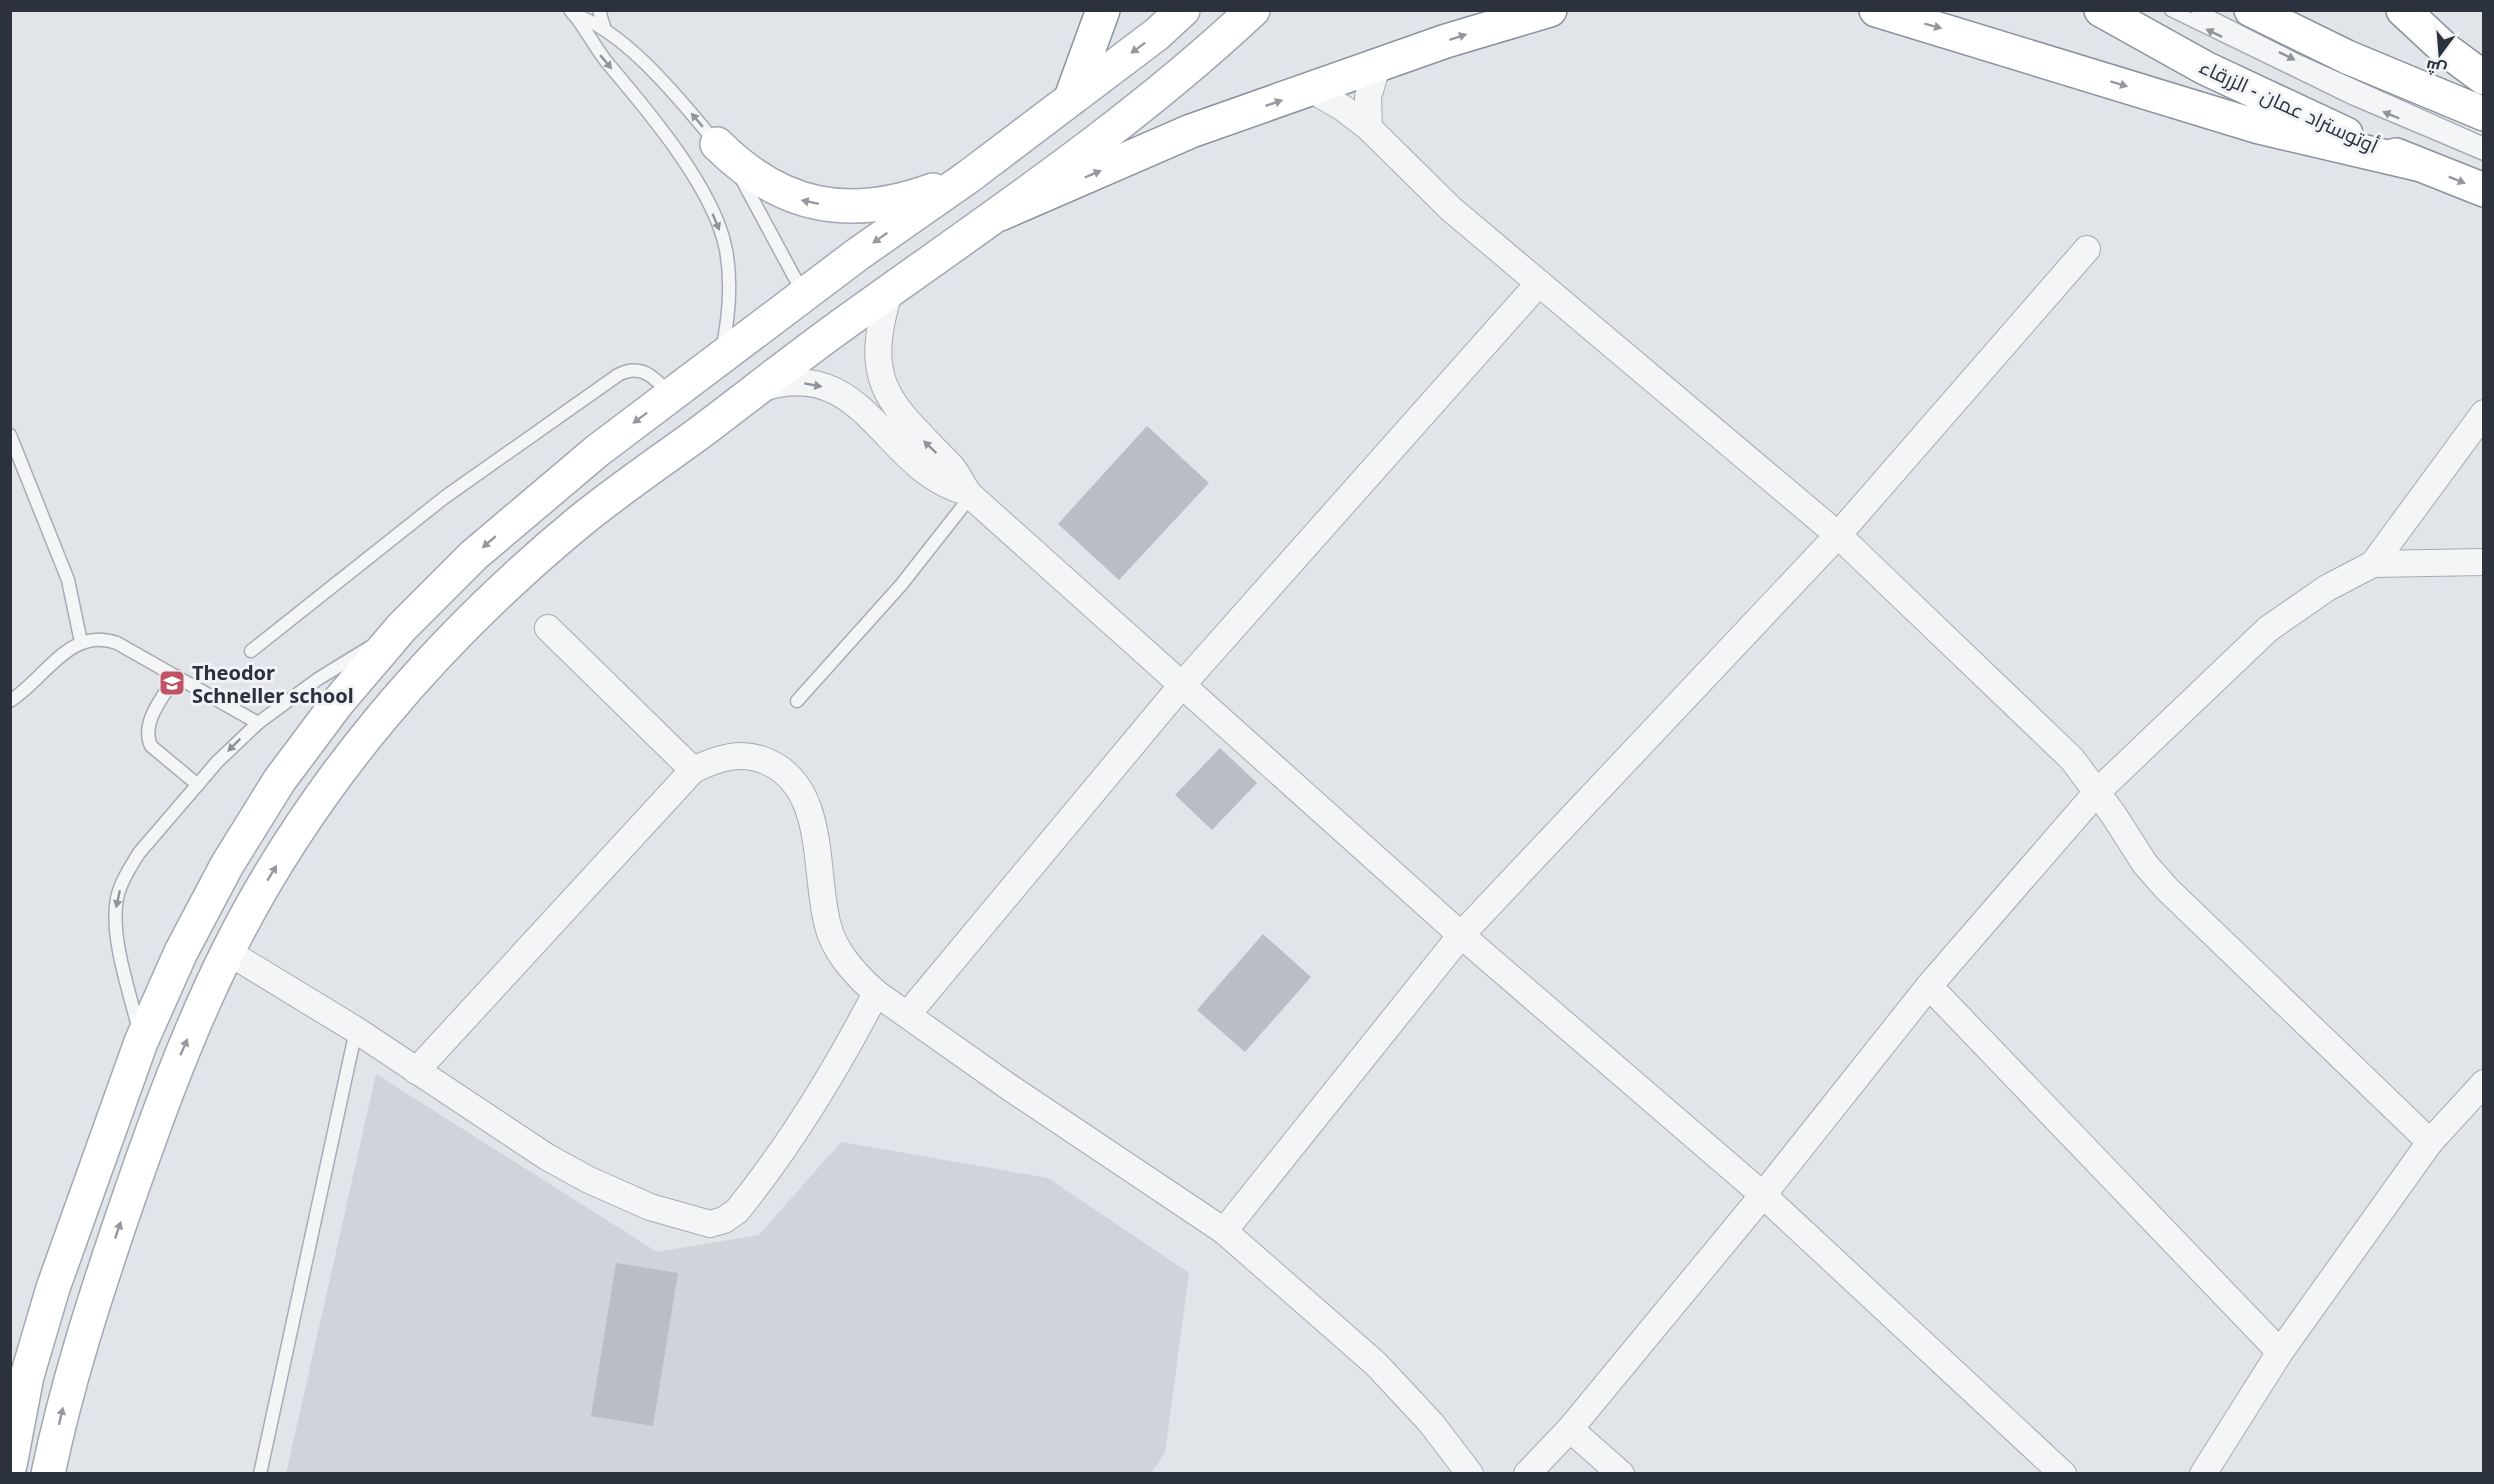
<svg xmlns="http://www.w3.org/2000/svg" width="2494" height="1484" font-family="'Noto Sans',Cairo,sans-serif">
<rect width="100%" height="100%" fill="#e1e4e8"/>
<polygon fill="#d0d3da" points="376,1074 657,1252 759,1235 841,1142 1048,1178 1189,1273 1165,1453 1151,1473 286,1474"/>
<g fill="#b9bdc4">
<polygon points="1147,426 1209,483 1119,580 1058,524"/>
<polygon points="1220,748 1257,783 1212,830 1175,795"/>
<polygon points="1263,934 1311,977 1245,1052 1197,1010"/>
<polygon points="616,1263 678,1273 653,1426 591,1416"/>
</g>
<g fill="none" stroke-linecap="round" stroke-linejoin="round">
<g stroke="#a7abb2" stroke-width="15">
<g id="service">
<path d="M570,10c11,10 27,42 40,56 39,46 105,124 116,184 6,33 3,67 -4,100"/>
<polyline points="599,10 604,27"/>
<polyline points="2171,10 2354,99 2484,154"/>
<polyline points="2197,10 2298,61 2484,144"/>
<path d="M573,14c54,18 108,87 144,130"/>
<polyline points="741,178 804,295"/>
<polyline points="10,435 68,580 81,642"/>
<path d="M251,651l194,-154 173,-122c23,-12 36,2 51,18"/>
<path d="M176,676c-12,20 -36,46 -25,70l47,39"/>
<path d="M10,701c35,-22 60,-75 107,-58l141,80"/>
<polyline points="797,701 901,585 971,496"/>
<path d="M139,1031c-9,-39 -31,-97 -21,-137 4,-15 13,-28 21,-41l78,-91 41,-39 60,-44 52,-32"/>
<polyline points="260,1474 356,1030"/>
</g>
</g>
<g stroke="#a7abb2" stroke-width="28">
<g id="minor">
<polyline points="1312,90 1343,108 1369,128 1451,209 1838,535 2072,759 2113,814 2145,864 2167,889 2430,1142"/>
<polyline points="1369,128 1368,97 1377,67"/>
<path d="M889,293c-28,92 1,110 61,172 9,9 12,22 21,31l490,439 302,260 300,279"/>
<path d="M760,389c106,-36 123,82 207,103"/>
<polyline points="2373,564 2484,413"/>
<polyline points="548,628 693,770"/>
<path d="M228,952l128,78 191,127 42,23 61,27 60,17 14,-4 13,-9c55,-68 99,-141 139,-218"/>
<polyline points="1929,986 2280,1352"/>
<polyline points="908,1014 1182,685 1539,283"/>
<path d="M416,1071l277,-301c25,-12 48,-20 75,-8 58,26 46,107 59,160 6,29 28,52 49,71l133,94 215,144 152,133 55,59 39,51"/>
<polyline points="1224,1231 1461,935 1838,535 2087,249"/>
<polyline points="1570,1429 1621,1474"/>
<polyline points="1527,1474 1570,1429 1763,1195 1929,986 2097,792 2268,629 2327,588 2373,564 2484,562"/>
<polyline points="2203,1474 2280,1352 2430,1142 2484,1083"/>
</g>
</g>
<g stroke="#a2a8b3" stroke-width="36">
<g id="primary">
<path d="M717,144c64,64 132,77 216,46"/>
<polyline points="10,1465 27,1376 53,1288 141,1042 181,952 227,865 279,781 338,702 402,627 474,555 597,451 858,254 968,177 1157,34 1183,10"/>
<path d="M48,1474c19,-91 47,-177 77,-265 30,-87 61,-173 102,-256 83,-167 208,-312 352,-431 38,-31 79,-59 119,-88 44,-33 88,-68 133,-101 143,-104 292,-201 422,-323"/>
</g>
</g>
<g stroke="#8a929d" stroke-width="36">
<g id="trunk">
<polyline points="1876,10 2259,127 2417,164"/>
<polyline points="2101,10 2205,68 2346,134"/>
<polyline points="2251,10 2347,57 2484,114"/>
<polyline points="2403,10 2446,50 2484,78"/>
<polyline points="1071,98 1103,10"/>
<polyline points="2396,155 2484,190"/>
<polyline points="1000,214 1191,131 1446,41 1550,10"/>
</g>
</g>
<use href="#service" stroke="#f3f5f7" stroke-width="12"/>
<use href="#minor" stroke="#f3f5f7" stroke-width="26"/>
<use href="#primary" stroke="#fff" stroke-width="33"/>
<use href="#trunk" stroke="#fff" stroke-width="33"/>
</g>
<defs><path id="oneway-solid" d="M-6-.8H1V-3.2L6.5 0L1 3.2V.8H-6Z" transform="scale(1.5)"/></defs>
<g fill="#95989e">
<use href="#oneway-solid" transform="translate(1933 26) rotate(15)"/>
<use href="#oneway-solid" transform="translate(1458 37) rotate(-18)"/>
<use href="#oneway-solid" transform="translate(1138 48) rotate(143)"/>
<use href="#oneway-solid" transform="translate(2119 84) rotate(17)"/>
<use href="#oneway-solid" transform="translate(1274 103) rotate(-19)"/>
<use href="#oneway-solid" transform="translate(1093 174) rotate(-23)"/>
<use href="#oneway-solid" transform="translate(2457 180) rotate(22)"/>
<use href="#oneway-solid" transform="translate(810 202) rotate(-168)"/>
<use href="#oneway-solid" transform="translate(880 238) rotate(145)"/>
<use href="#oneway-solid" transform="translate(640 418) rotate(143)"/>
<use href="#oneway-solid" transform="translate(489 542) rotate(139)"/>
<use href="#oneway-solid" transform="translate(272 873) rotate(-59)"/>
<use href="#oneway-solid" transform="translate(184 1047) rotate(-66)"/>
<use href="#oneway-solid" transform="translate(118 1230) rotate(-71)"/>
<use href="#oneway-solid" transform="translate(61 1416) rotate(-77)"/>
</g>
<g fill="#8f949a">
<use href="#oneway-solid" transform="translate(2214 33) rotate(-154)"/>
<use href="#oneway-solid" transform="translate(2287 56) rotate(26)"/>
<use href="#oneway-solid" transform="translate(606 62) rotate(50)"/>
<use href="#oneway-solid" transform="translate(2391 115) rotate(-157)"/>
<use href="#oneway-solid" transform="translate(697 120) rotate(-130)"/>
<use href="#oneway-solid" transform="translate(716 222) rotate(67)"/>
<use href="#oneway-solid" transform="translate(813 385) rotate(10)"/>
<use href="#oneway-solid" transform="translate(930 447) rotate(-136)"/>
<use href="#oneway-solid" transform="translate(234 745) rotate(135)"/>
<use href="#oneway-solid" transform="translate(118 899) rotate(102)"/>
</g>
<defs>
<g id="school-square" transform="scale(1.35)"><rect x="-9" y="-9" width="18" height="18" rx="4" fill="#c05464" stroke="#f1f3f6"/><path d="M0-5L7-2L0 1L-7-2ZM-4 1L0 2.5L4 1V4Q0 6-4 4Z" fill="#fff"/></g>
</defs>
<g fill-rule="evenodd">
<use href="#school-square" x="172" y="683"/>
</g>
<g text-anchor="middle" dominant-baseline="central" stroke-width="6" stroke-linejoin="round" paint-order="stroke">
<g font-size="20" fill="#2b323e" stroke="#f1f3f6">
<text transform="translate(2289 106) rotate(25)">أوتوستراد عمان - الزرقاء</text>
</g>
<g font-size="20" font-weight="bold" fill="#2b323e" stroke="#f1f3f6" text-anchor="start">
<text x="192" y="672">Theodor<tspan x="192" dy="23">Schneller school</tspan></text>
</g>
</g>
<rect width="2494" height="1484" fill="none" stroke="#2b323e" stroke-width="24"/>
<g transform="translate(2440 54) rotate(196)" stroke="#f1f3f6" stroke-width="4.5" paint-order="stroke">
<path d="M0-4.5L10 22L0 15L-10 22Z" fill="#2b323e"/>
<text y="-9" font-size="16" font-weight="bold" text-anchor="middle" fill="#2b323e">ش</text>
</g>
</svg>
